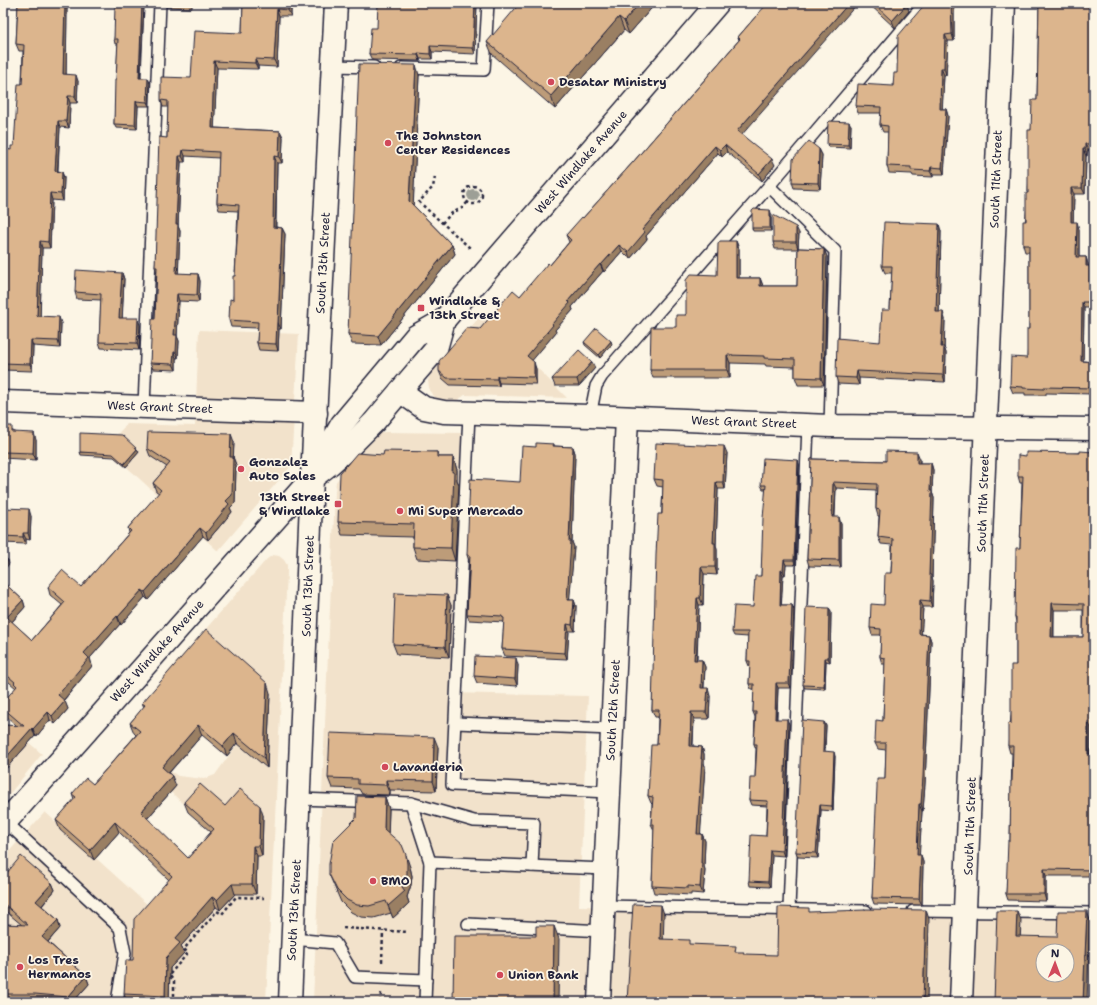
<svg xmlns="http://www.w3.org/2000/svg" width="1097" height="1005" font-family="'Shantell Sans',sans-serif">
<rect width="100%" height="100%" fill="#fcf5e5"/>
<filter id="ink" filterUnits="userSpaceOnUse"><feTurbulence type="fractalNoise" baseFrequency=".025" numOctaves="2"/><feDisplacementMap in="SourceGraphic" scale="8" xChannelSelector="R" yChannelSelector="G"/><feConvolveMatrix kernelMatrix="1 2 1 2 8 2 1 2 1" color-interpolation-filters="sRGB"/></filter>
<g filter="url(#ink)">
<g fill="#f2e2cb" fill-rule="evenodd">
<polygon points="483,313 567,398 465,395 456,401 449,402 442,401 436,398 431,393 429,387 428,381 430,374"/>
<polygon points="199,330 299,334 291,466 218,551 105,447 127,424 195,426"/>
<path d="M385,432l77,1 -12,260 138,3 -9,210 515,12v84h-781l22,-510 1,-10 4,-6 38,-43zM1043,951h24v24h-24z"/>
<polygon points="273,555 279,556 284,560 287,565 287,573 266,1002 3,1002 3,858 45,812 150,907 216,833 154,777 164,767 178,776 204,779 215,775 238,743 162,679 267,559"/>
<polygon points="3,720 42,754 3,802"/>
</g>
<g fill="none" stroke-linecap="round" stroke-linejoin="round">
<g stroke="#22223b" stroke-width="14">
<g id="service">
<polyline points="333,66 374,67"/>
<polyline points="401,68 484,70 488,3"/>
<polyline points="769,186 835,251 830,426"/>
<polyline points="144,407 160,3"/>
<polyline points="469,414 452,785 609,792"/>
<polyline points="590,416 596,386 602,376 769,186 925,3"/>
<polyline points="455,723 612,729"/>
<polyline points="299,799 411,803 474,821 534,823 532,866"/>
<polyline points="411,803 430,862"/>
<polyline points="6,822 120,928 125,953 117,1002"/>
<polyline points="604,906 866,911"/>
<polyline points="789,909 808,425"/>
<polyline points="913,911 1094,913"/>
<polyline points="468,924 603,931"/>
<polyline points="293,939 335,943 355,977 426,980"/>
<polyline points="425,1002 430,862 606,869"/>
</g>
</g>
<g stroke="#22223b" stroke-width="25">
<g id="minor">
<polyline points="400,391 424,408 444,412 590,416 830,426 1094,429"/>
<polyline points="3,402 316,413"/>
<polyline points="599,1002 627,418"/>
<polyline points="961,1002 1004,3"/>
</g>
</g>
<g stroke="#22223b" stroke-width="25">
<g id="tertiary">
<polyline points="316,470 342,424 416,336 444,320 718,3"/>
<polyline points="3,825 312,478 330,464 352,444 374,422 406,384 436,349 444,320"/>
<polyline points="290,1002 312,478 336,3"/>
</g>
</g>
<g stroke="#22223b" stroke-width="2.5" stroke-dasharray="3 3" stroke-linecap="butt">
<polyline points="435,177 433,187 419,202 470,248"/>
<circle cx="473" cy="195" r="9"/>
<polyline points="442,223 452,213 462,208 468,202"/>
<polyline points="343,928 408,932"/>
<polyline points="382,962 383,931"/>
<polyline points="174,1002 174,981 169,975 188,953 184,949 217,911 222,914 236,897 264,898"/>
<polyline points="380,1002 381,993"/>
</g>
<use href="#service" stroke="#fcf5e5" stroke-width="11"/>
<use href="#minor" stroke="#fcf5e5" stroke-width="22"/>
<use href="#tertiary" stroke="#fcf5e5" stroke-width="22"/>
</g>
<circle fill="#9d9f96" cx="473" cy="195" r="6"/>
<g fill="#bd9c79" stroke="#22223b" fill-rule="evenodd">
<polygon points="18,3 70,3 70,6 67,6 66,74 78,81 77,103 70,103 69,128 60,127 58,171 62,172 64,178 63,201 52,200 50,248 42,248 40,316 61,323 60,348 33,346 32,371 3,370 3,340 5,340 7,299 3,298 3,254 4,254 6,198 3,198 3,169 5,169 11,150 14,146 22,84 23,51 19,51 16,44"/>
<polygon points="120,3 154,3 153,6 144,6 141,78 150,83 149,106 138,106 137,129 116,128 114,124 118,44 115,44 114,39"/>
<polygon points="166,3 192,3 192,8 167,7"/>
<polygon points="243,3 291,3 291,16 279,16 277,67 258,66 258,69 217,68 214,128 280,131 283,137 282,163 277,163 276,227 282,228 285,234 281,329 279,329 278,351 259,350 257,343 258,328 231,327 229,320 233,300 235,276 238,211 219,210 217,203 219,158 185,156 185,162 181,162 178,226 180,231 178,274 198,274 200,281 199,302 179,301 177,336 179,341 178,358 176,358 176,370 153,369 150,363 155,319 157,273 155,267 167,138 168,107 163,107 161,100 191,78 242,33"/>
<polygon points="477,3 475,54 432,52 432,59 420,59 420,61 372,60 369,54 377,28"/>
<polygon points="656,3 629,34 624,30 555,109 492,54 487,42"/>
<polygon points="868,3 906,3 905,4 909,11 895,28"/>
<polygon points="1039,3 1091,3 1091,12 1094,12 1094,150 1088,150 1087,156 1086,156 1085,194 1074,194 1073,222 1079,229 1079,257 1086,257 1088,264 1088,266 1092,273 1092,308 1084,308 1083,361 1094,362 1094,394 1046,393 1046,395 1025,395 1025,393 1013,393 1010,386 1027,358 1029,329 1029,252 1025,252 1023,245 1028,193 1031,130 1037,100"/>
<polygon points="954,10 954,41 948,41 946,75 944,75 942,109 946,109 948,116 944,174 933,174 933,177 913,176 912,174 889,173 887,166 888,132 883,132 880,125 881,113 858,113 856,106 893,86 897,73"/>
<polygon points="757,15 742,135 775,165 762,181 727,152 722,157 718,153 646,236 647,239 630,259 622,251 604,272 603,271 572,307 573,310 555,330 556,332 532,360 536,369 536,384 499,383 499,386 450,385 442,378 439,371 480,329 520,296 550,265 569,242 566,235 583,218 634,161 739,40 738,37"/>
<polygon points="419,75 413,205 452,245 455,254 381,345 352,344 348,334"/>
<polygon points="851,125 850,148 828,147 827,144"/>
<polygon points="819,149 822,155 820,189 794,188 792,182"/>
<polygon points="771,213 771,231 753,231 752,228"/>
<polygon points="941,231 939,312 945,319 944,347 946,353 945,382 859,378 859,385 838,384 836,377 880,342 890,310 892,273 885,273 882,266"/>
<polygon points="799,233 798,248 824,249 827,257 824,385 798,385 795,377 795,367 766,366 765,364 730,363 730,378 653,378 650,370 676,327 717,275 736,241 739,249 739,278 760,278 763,286 797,286 798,249 775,249 773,242"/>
<polygon points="122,273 124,279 122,318 140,325 139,350 101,348 99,342 101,300 77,299 75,292"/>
<polygon points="584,342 612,344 600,358 585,345"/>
<polygon points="595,368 579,386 555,386 552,379"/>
<polygon points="3,426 15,432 36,440 36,460 3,458"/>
<polygon points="234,442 233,457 236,465 235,503 230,508 232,512 208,540 203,536 148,600 145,597 121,625 120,624 90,658 92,666 64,700 68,709 55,724 50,720 36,737 35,736 3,772 3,725 17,726 3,713 3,702 16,688 3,677 3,582 23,600 25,607 12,622 32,640 62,605 50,595 48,587 81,587 129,533 128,528 159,493 156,491 153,483 167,467 150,456 147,448"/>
<polygon points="554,444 554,446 573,447 575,453 572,542 574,547 569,600 574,600 576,606 575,631 569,631 567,659 505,656 502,649 504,622 469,620 467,614 469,561 467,555 520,482 536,447"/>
<polygon points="80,452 139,452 126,467 114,457 81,455"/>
<polygon points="437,452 439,457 453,457 457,470 457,480 459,485 455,561 417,559 413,547 413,537 342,535 338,522 383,455"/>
<path d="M1094,452v276h-3l-1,26h4v122h-48v25l-38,-1 -2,-6 4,-53 2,-88h-2l-2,-7 8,-81v-43l-1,-5 5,-69 2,-65h-2l-2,-7 8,-20zM1054,610h29v27h-29z"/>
<polygon points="727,453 725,489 718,489 716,545 717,550 717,575 704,574 703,605 699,605 697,660 702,660 705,667 704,688 710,696 709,719 694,719 693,746 702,747 704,754 704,763 705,766 700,834 702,834 705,841 704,866 705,870 703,894 691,893 691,895 654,893 652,886 654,830 651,824 652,804 651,803 648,796 657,745 658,717 655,717 652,710 663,487 657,486 654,479"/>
<polygon points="811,459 886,461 920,459 920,463 931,463 933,470 932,492 934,498 932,577 933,581 932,607 923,607 921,634 929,635 931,641 925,783 923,811 922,811 919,855 923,862 922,905 874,904 872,898 885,779 886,750 878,749 875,743 883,721 885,664 882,664 880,657 881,635 872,635 870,628 884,605 891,573 892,545 881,544 878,537 879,516 878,516 876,509 876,490 836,488 835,517 841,524 841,567 809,566 807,559"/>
<polygon points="798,460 799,465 795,565 786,565 785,575 783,575 781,605 792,605 794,610 791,688 778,688 777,719 789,724 784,856 772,855 770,887 750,886 749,881 766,836 767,806 751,805 749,800 755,778 756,749 754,744 755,717 753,712 754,689 751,689 749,684 750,666 749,666 747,661 748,637 734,636 732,632 753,607 761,576 766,489 763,489 761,485"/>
<polygon points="3,508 31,516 30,540 26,539 26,544 3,543"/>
<polygon points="451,605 449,657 397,654 393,644"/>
<polygon points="829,608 831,611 830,662 826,661 825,689 805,688 803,685"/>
<polygon points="518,665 517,686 477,683 474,676"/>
<polygon points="270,693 267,768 237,743 227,756 202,735 169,773 176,786 147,819 188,858 211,832 188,812 184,802 225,806 263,815 262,856 257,856 256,894 235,894 220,910 216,907 181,946 184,953 170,968 169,1002 127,1002 124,994 133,960 169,880 119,832 94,860 60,830 56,820 74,800 72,794 93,784 136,735 134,733 130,723 144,707 142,703"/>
<polygon points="824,722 826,726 825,752 835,756 833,811 821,810 818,858 798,857 796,852"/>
<polygon points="438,747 436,791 390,790 390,795 362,794 359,789 332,788 328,778"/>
<polygon points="385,797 389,809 388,833 410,867 412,876 411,885 407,897 409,903 393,918 391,913 374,918 361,917 351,912 341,902 329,874"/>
<polygon points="3,872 6,874 52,883 55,890 42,906 58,920 60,928 48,942 86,976 89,984 73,1002 3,1002 3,924 22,925 3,909"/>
</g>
<g fill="#9a7f63" stroke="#22223b">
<polygon points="65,3 66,3 67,6 66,81 63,74"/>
<polygon points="142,3 143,3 144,6 140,82 139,78"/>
<polygon points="289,3 291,3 291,16 288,10"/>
<polygon points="475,3 477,3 475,54 473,48"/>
<polygon points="640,3 656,3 629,34 624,21"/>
<polygon points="849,3 858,3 739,138 737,131"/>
<polygon points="897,3 906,3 899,11 896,4"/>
<polygon points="951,3 954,10 954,41 952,34"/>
<polygon points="1089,3 1091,3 1091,19 1089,12"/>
<polygon points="907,4 909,11 895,28 892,21"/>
<polygon points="277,9 279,16 277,67 274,60"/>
<polygon points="619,17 624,30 555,109 551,96"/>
<polygon points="945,35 948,41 946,75 944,68"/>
<polygon points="430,46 432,52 432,59 430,54"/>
<polygon points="418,53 420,59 420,61 418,55"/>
<polygon points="255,59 258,66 258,69 255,63"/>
<polygon points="214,61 217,68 214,134 212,128"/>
<polygon points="416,65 419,75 413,211 409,201"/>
<polygon points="941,68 944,75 942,115 940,109"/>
<polygon points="76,75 78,81 77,103 75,96"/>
<polygon points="148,78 150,83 149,106 147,102"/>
<polygon points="1094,86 1094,149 1092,144"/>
<polygon points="68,96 70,103 69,128 66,121"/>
<polygon points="136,101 138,106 137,129 135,125"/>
<polygon points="946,109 948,116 944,174 942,168"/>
<polygon points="58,121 60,127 57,178 55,171"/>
<polygon points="849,122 851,125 850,148 848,145"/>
<polygon points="280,131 283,137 282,163 279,157"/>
<polygon points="1085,144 1088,150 1087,156 1085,149"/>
<polygon points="725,145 727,152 722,157 720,150"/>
<polygon points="715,146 718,153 646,236 647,239 630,259 628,252 642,230"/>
<polygon points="819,149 822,155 820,189 818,183"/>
<polygon points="1083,149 1086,156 1085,194 1082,188"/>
<polygon points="183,150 185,156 185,162 182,156"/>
<polygon points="179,156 181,162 178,226 180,231 178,280 176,273 176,224"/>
<polygon points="274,156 277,163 275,234 273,227"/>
<polygon points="772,159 775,165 762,181 759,174"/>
<polygon points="931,167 933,174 933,177 930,171"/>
<polygon points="62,172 64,178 63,201 61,194"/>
<polygon points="1071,188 1074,194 1073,229 1071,222"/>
<polygon points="50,193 52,200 50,248 48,242"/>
<polygon points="770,210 771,213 771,231 770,228"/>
<polygon points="1077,222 1079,229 1079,264 1076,257"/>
<polygon points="939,224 941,231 939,319 936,312"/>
<polygon points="796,227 799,233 798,249 796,242"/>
<polygon points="282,228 285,234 281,329 278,323"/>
<polygon points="40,241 42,248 40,323 37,316"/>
<polygon points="736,241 739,249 739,286 736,278"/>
<polygon points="452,245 455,254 381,345 378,336"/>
<polygon points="619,245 622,251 604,272 601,265"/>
<polygon points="824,249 827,257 824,385 821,378"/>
<polygon points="1086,257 1088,264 1088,273 1086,266"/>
<polygon points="600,264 603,271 572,307 573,310 555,330 556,332 530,363 527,356 552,324 568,301"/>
<polygon points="1090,266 1092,273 1092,308 1089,302"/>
<polygon points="122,273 124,279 122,324 119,318"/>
<polygon points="198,274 200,281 199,302 197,295"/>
<polygon points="760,278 763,286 760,286"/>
<polygon points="177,294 179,301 177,336 179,341 178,358 176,352 174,335"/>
<polygon points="1082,302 1084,308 1083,368 1081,361"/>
<polygon points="943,312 945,319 944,353 941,347"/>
<polygon points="59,317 61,323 60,348 58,341"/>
<polygon points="138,318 140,325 139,350 137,343"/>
<polygon points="277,322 279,329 278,351 276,344"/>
<polygon points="31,340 33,346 32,371 30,364"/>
<polygon points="611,341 612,344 600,358 599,355"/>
<polygon points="944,347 946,353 945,382 943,375"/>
<polygon points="174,352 176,358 176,370 173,364"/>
<polygon points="727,355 730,363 730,378 727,370"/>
<polygon points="534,362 536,369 536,384 534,377"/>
<polygon points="592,362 595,368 579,386 577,379"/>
<polygon points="857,371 859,378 859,385 856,378"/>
<polygon points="497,376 499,383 499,386 497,379"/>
<polygon points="34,433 36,440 36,460 33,453"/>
<polygon points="231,434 234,442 233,465 230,457"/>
<polygon points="724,446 727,453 725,489 723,482"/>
<polygon points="573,447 575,453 572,542 574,547 569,606 567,600"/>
<polygon points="137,449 139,452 126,467 124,464"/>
<polygon points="917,452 920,459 919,469 917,463"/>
<polygon points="233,457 236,465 235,503 230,508 232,512 208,540 206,533"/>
<polygon points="453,457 457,470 457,480 459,485 455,561 451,548"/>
<polygon points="798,460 799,465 795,565 794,560"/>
<polygon points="931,463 933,470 932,492 934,498 932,577 933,581 932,607 930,601 929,575 930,491"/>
<polygon points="716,482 718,489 716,545 717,550 717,575 715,567 713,543"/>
<polygon points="833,482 836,488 834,523 832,517"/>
<polygon points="29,509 31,516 30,540 28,533"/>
<polygon points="839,517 841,524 841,567 839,560"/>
<polygon points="200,528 203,536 148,600 145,592"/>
<polygon points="23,533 26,539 26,544 23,537"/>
<polygon points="8,560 9,564 3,571 3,566"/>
<polygon points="784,560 786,565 785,575 783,571"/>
<polygon points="701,567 704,574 703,605 700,598"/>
<polygon points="781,570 783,575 781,610 780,605"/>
<polygon points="142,590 145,597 121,625 118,617"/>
<polygon points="447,595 451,605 449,657 445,647"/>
<polygon points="697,598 699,605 696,667 694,660"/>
<polygon points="23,600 25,607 10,624 7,617"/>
<polygon points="574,600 576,606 575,631 572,625"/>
<polygon points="920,600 923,607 921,641 919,634"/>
<polygon points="1052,603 1054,610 1053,644 1051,637"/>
<polygon points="792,605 794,610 791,688 789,683"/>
<polygon points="829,608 831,611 830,662 828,658"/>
<polygon points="117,616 120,624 90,658 92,666 61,703 58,695 84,653"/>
<polygon points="567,624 569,631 567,659 565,653"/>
<polygon points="929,635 931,641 925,783 923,811 921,804"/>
<polygon points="516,658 518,665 517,686 515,679"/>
<polygon points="825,658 826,661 825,689 824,686"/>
<polygon points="702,660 705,667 703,695 701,688"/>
<polygon points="267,683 270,693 267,768 264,758"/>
<polygon points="776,683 778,688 776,723 775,719"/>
<polygon points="708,688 710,696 709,719 706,712"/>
<polygon points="65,701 68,709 55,724 52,716"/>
<polygon points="48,712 50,720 36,737 33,729"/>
<polygon points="691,712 694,719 692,753 690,746"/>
<polygon points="787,719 789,724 784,856 782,851"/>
<polygon points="1088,721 1091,728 1090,761 1088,754"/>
<polygon points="824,722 826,726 824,756 823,751"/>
<polygon points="198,725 202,735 165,777 162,767"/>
<polygon points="32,728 35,736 3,772 3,761"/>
<polygon points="234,733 237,743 227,756 223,746"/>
<polygon points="434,737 438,747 436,791 433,781"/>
<polygon points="702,747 704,754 704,763 705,766 700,841 697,834"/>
<polygon points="834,752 835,756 833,811 832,806"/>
<polygon points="172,776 176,786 144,822 141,812"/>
<polygon points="386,780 390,790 390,795 386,785"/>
<polygon points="385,797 389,809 388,841 384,829"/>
<polygon points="919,804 922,811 919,862 917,855"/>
<polygon points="820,805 821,810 818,858 816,853"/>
<polygon points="260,806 263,815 262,856 259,846"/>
<polygon points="115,822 119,832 94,860 90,850"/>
<polygon points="702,834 705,841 704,866 705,870 703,894 700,887"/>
<polygon points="253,846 257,856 256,894 252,884"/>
<polygon points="770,850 772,855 770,887 768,882"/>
<polygon points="406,855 410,867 412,876 411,885 407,897 409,903 393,918 388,906 402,887"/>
<polygon points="921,855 923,862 922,905 919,899"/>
<polygon points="1044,869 1046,876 1046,901 1044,894"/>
<polygon points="52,883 55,890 39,909 36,901"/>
<polygon points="232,884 235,894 220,910 217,900"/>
<polygon points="212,897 216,907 181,946 184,953 170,968 169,1002 168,1002 165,996 166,958 175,939"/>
<polygon points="661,905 664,914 663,948 660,939"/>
<polygon points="926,910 929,919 927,1002 923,1002"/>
<polygon points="1017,911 1021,920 1020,945 1016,936"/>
<polygon points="1087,911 1090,920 1087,1002 1083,1002"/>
<polygon points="58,920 60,928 45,945 42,937"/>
<polygon points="554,926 559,939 558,1002 553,1002"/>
<polygon points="86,976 89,984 73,1002 70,1002 68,997"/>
</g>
<g fill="#dcb58d" stroke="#22223b" fill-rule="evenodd">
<polygon points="18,3 65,3 63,74 76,75 75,96 68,96 66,121 58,121 55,171 62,172 61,194 50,193 48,242 40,241 37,316 59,317 58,341 31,340 30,364 3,363 3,340 5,340 7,292 3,292 3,254 4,254 7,191 3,191 3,169 5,169 6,149 11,150 11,146 14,146 18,84 22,84 24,45 16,44"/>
<polygon points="120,3 142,3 139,78 148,78 147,102 136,101 135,125 114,124 115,79 116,79 118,39 114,39 115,6 120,6"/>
<polygon points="243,3 289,3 288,10 277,9 274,60 255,59 255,63 214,61 212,128 280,131 279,157 274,156 273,227 282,228 278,323 277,322 276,344 257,343 258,322 229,320 230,299 233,300 233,276 235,276 239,205 217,203 219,152 183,150 182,156 179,156 176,224 178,224 176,273 198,274 197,295 177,294 174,335 177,335 176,352 174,352 173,364 150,363 152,319 155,319 157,267 155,267 159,137 167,138 168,101 161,100 161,77 191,78 194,31 242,33"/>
<polygon points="378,3 475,3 473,48 430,46 430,54 418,53 418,55 369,54 371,28 377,28"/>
<polygon points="520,3 640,3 624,21 619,17 551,96 487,42"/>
<polygon points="768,3 849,3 737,131 772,159 759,174 725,145 720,150 715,146 642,230 645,232 628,252 619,245 601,265 600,264 568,301 570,303 552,324 553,325 527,356 534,362 534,377 497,376 497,379 447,378 439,371 439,361 467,328 480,329 513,290 520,296 548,263 550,265 571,240 566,235 582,217 583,218 634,161 740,39 738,37 757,15"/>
<polygon points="873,3 897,3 896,4 907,4 892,21"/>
<polygon points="951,3 952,34 945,35 944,68 941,68 940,109 946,109 942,168 931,167 930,171 911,170 911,167 887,166 888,126 880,125 881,107 856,106 858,84 893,86 894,73 897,73 898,36 925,4"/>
<polygon points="1039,3 1089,3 1089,12 1094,12 1094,86 1092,144 1085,144 1085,149 1083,149 1082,188 1071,188 1071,222 1077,222 1076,257 1086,257 1086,266 1090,266 1089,302 1082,302 1081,361 1094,362 1094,388 1044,387 1044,389 1023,388 1023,387 1010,386 1011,357 1027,358 1027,329 1029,329 1029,245 1023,245 1023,221 1026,221 1026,193 1028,193 1028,130 1031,130 1032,100 1037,100"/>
<polygon points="359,64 416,65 409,201 452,245 378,336 348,334"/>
<polygon points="830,121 849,122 848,145 827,144 828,123"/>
<polygon points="809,141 819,149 818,183 792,182 793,159"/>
<polygon points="754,209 770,210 770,228 752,228 752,211"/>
<polygon points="773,215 796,227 796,242 773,242"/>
<polygon points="884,222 939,224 936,312 943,312 941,347 944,347 943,375 857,371 856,378 836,377 837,338 880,342 882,310 890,310 892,266 882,266"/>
<polygon points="720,241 736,241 736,278 760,278 760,286 797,286 798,248 824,249 821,378 795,377 795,359 764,358 764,356 727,355 727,370 650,370 651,327 676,327 676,315 686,315 686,280 691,274 717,275 718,244"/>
<polygon points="76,270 122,273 119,318 138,318 137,343 99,342 101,294 75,292"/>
<polygon points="596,328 611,341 599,355 584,342"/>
<polygon points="579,350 592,362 577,379 552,379"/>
<polygon points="3,426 12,426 12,432 34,433 33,453 3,452"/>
<polygon points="148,432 231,434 230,457 233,457 232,495 226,501 229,504 206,533 200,528 145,592 142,590 118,617 117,616 84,653 89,658 58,695 65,701 52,716 48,712 33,729 32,728 3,761 3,725 24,726 3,708 3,702 17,686 14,683 15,682 3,672 3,582 23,600 7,617 32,640 65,602 48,587 62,570 81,587 131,531 128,528 161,490 153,483 170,463 147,448"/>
<polygon points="80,433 122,435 137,449 124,464 113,454 80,452"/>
<polygon points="536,443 554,444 553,446 573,447 569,541 571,541 567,600 574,600 572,625 567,624 565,653 502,649 504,618 502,617 502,616 467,614 470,555 467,555 470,479 520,482 522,446 536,447"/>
<polygon points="656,443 724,446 723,482 716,482 713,543 715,543 715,567 701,567 700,598 697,598 694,660 702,660 701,688 708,688 706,712 691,712 690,746 702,747 701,759 702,759 697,834 702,834 701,863 702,863 700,887 688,886 688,888 652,886 654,824 651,824 653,797 648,796 651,745 657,745 659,710 652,710 656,555 658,514 662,514 663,480 654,479"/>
<polygon points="384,451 437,452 437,457 453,457 452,472 454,472 451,548 413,547 414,524 338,522 340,473 357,453 383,455"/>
<polygon points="886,451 917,452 917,463 931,463 930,491 932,491 929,575 931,575 930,601 920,600 919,634 929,635 923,777 921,804 919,804 917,855 921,855 919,899 872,898 877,787 877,779 885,779 886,743 875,743 876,720 883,721 885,658 880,657 881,629 870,628 871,604 884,605 885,573 891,573 893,539 878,537 880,510 876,509 877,484 833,482 832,517 839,517 839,560 807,559 811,459 886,461"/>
<path d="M1080,451l14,1v270l-6,-1v33h6v116l-50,-1v25h-38l2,-53h2l1,-60h1l1,-35h-5v-23h3v-58h5v-48h-1l1,-69h4l1,-29 2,-43h-5v-21l8,1v-4l54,1zM1052,603l32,1 -1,33h-32z"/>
<polygon points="763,458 798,460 794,560 784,560 783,571 781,570 780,605 792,605 789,683 776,683 775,719 787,719 782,851 770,850 768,882 749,881 751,835 766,836 768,801 749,800 750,778 755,778 757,744 754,744 756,712 753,712 754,684 749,684 750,661 747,661 748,632 732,632 734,606 753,607 755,576 761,576 763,518 766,485 761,485"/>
<polygon points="3,508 29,509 28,533 23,533 23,537 3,536"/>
<polygon points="3,557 8,560 3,566"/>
<polygon points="395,593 447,595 445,647 393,644"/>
<polygon points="806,607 829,608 828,658 825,658 824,686 803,685"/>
<polygon points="206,629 267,683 264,758 234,733 223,746 198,725 162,767 172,776 141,812 188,858 214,829 184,802 200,784 225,806 240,789 260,806 259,846 253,846 252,884 232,884 217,900 212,897 175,939 180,943 166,958 165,996 124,994 126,960 133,960 134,919 172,876 115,822 90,850 56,820 76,797 72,794 86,778 93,784 140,731 130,723 145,705 142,703"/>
<polygon points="475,656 516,658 515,679 474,676"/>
<polygon points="802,720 824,722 823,751 834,752 832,806 820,805 816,853 796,852"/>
<polygon points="330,733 434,737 433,781 386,780 386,785 358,784 358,779 328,778"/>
<polygon points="357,796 385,797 384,829 402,845 406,855 407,864 407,874 402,887 405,891 388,906 386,901 369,906 357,905 347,900 337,890 329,874 329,864 333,841 356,818"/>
<polygon points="21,856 52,883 36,901 58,920 42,937 86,976 68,997 35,994 3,994 3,924 28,925 3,903 3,872 6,874"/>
<polygon points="633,904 661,905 660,939 689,940 689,944 736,946 735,952 744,952 743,954 777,955 778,907 809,908 809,912 865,910 865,909 926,910 923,1002 627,1002"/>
<path d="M997,911h20l-1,25 41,1 1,-26h29l-4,91h-89zM1043,951h24v24h-24z"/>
<polygon points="536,926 554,926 553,1002 453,1002 454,936 536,936"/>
</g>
</g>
<g fill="#d1495b" stroke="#fcf5e5" stroke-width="1.5">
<circle cx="551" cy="82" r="4"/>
<circle cx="388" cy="143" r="4"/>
<rect x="417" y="304" width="8" height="8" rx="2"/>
<circle cx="241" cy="469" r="4"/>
<rect x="334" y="500" width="8" height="8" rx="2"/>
<circle cx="400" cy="511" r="4"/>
<circle cx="385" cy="767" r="4"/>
<circle cx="373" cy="881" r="4"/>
<circle cx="20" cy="967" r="4"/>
<circle cx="500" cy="975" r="4"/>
</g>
<g text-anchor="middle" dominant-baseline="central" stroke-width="3.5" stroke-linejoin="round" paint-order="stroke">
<g font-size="12" font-weight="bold" fill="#22223b" stroke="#fcf5e5" text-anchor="start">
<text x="559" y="82">Desatar Ministry</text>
<text x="396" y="136">The Johnston<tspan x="396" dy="14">Center Residences</tspan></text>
<text x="429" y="301">Windlake &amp;<tspan x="429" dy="14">13th Street</tspan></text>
<text x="249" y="462">Gonzalez<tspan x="249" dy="14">Auto Sales</tspan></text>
<text x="330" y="497" text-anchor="end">13th Street<tspan x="330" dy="14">&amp; Windlake</tspan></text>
<text x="408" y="511">Mi Super Mercado</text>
<text x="393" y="767">Lavanderia</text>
<text x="381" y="881">BMO</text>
<text x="28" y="960">Los Tres<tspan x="28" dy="14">Hermanos</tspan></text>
<text x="508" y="975">Union Bank</text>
</g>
<g font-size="12" fill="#22223b" stroke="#fcf5e5">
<text transform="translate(581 162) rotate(-49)">West Windlake Avenue</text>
<text transform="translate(996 179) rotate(-88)">South 11th Street</text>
<text transform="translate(323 263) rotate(-87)">South 13th Street</text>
<text transform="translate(160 407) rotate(2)">West Grant Street</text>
<text transform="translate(744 422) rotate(2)">West Grant Street</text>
<text transform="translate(983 503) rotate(-88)">South 11th Street</text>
<text transform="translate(308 586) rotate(-88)">South 13th Street</text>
<text transform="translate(157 651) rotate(-48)">West Windlake Avenue</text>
<text transform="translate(613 710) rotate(-87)">South 12th Street</text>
<text transform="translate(970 826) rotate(-88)">South 11th Street</text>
<text transform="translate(294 910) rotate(-87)">South 13th Street</text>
</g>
</g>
<rect width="1097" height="1005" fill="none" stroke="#fcf5e5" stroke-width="16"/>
<rect x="8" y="8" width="1081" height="989" fill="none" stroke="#22223b" stroke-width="1.5" filter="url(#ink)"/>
<g transform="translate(1055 963) rotate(1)"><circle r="19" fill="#fcf5e5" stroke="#a5a1a1"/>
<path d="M0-3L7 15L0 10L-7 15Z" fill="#d1495b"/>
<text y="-6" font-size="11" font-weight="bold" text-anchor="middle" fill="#22223b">N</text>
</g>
</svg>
